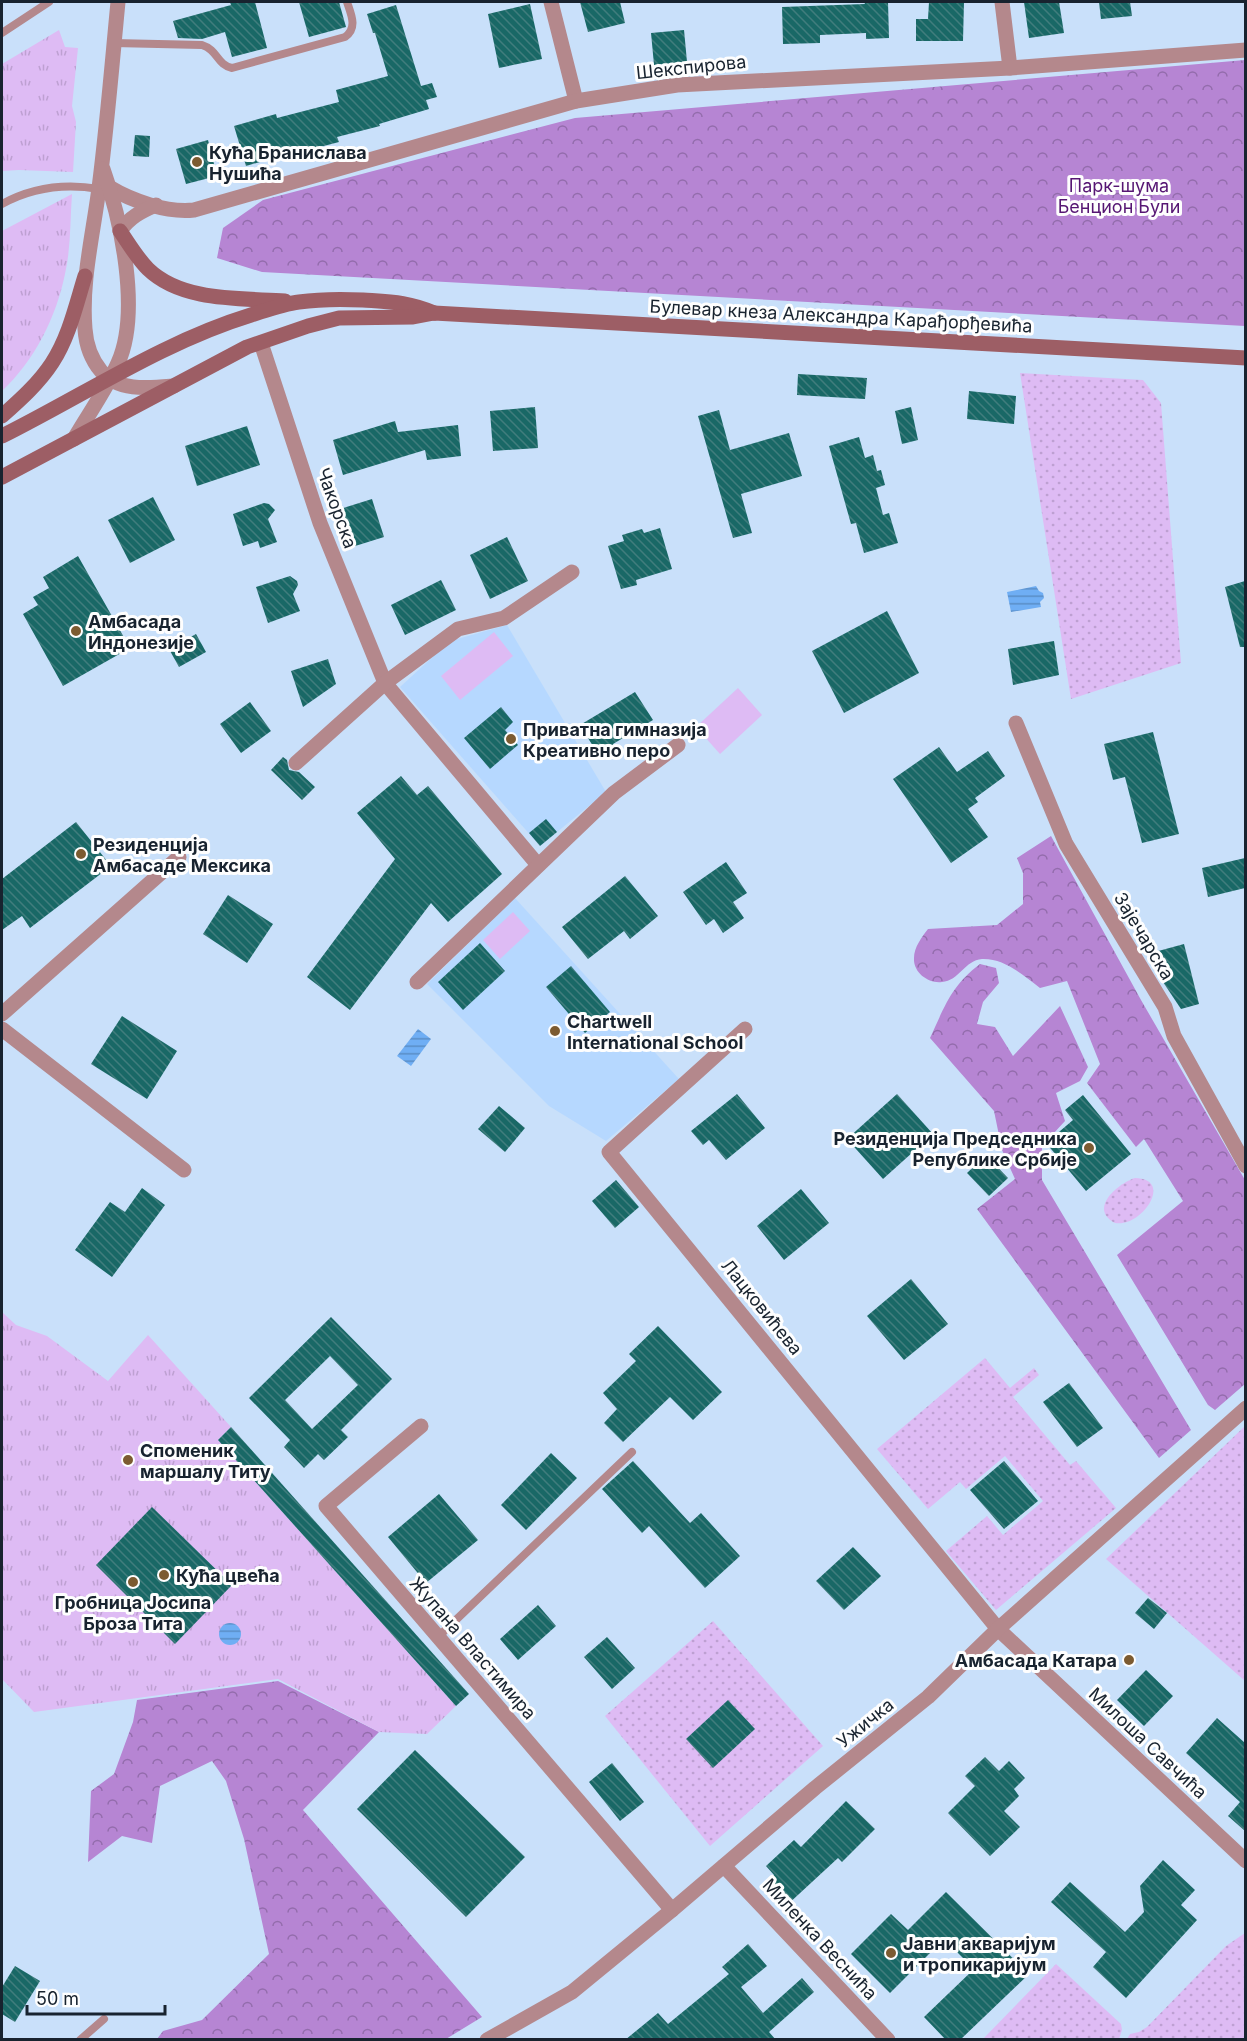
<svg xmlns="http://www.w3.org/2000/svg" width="1247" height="2041" font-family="Inter,sans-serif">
<defs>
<pattern id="grass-dots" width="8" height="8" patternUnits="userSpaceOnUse" patternTransform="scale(1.5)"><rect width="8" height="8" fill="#debbf4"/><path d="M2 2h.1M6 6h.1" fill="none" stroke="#bea0d2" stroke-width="1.8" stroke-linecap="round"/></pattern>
<pattern id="forest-crowns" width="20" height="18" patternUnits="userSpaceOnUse" patternTransform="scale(1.5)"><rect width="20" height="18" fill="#b685d3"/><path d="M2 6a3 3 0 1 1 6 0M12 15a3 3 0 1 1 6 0" fill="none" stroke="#936cac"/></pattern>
<pattern id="park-tufts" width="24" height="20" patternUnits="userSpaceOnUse" patternTransform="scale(1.5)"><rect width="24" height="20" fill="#debbf4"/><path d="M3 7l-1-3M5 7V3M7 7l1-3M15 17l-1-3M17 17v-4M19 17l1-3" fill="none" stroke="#bea0d2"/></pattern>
<pattern id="water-rules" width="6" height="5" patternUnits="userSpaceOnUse" patternTransform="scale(1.5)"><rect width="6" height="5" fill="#6faef4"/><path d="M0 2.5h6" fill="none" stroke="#5a8dc6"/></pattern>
<pattern id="building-back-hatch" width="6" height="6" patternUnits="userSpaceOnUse" patternTransform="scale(1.5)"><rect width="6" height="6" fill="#196866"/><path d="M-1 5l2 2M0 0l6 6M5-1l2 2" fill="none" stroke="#417d7d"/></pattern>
</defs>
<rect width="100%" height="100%" fill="#c9e0fa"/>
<g fill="#b6d8ff">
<polygon points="507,625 606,792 540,846 400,687 450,641"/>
<polygon points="515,898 679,1079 606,1141 549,1106 427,984"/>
</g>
<g fill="url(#grass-dots)">
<polygon points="1020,373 1143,380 1161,403 1181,663 1071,699"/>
<path d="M1135,1178c40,1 6,50 -20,45 -27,-14 2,-39 20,-45z"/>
<polygon points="985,1358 1010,1388 1034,1368 1039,1375 1013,1397 1070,1465 1076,1461 1116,1508 996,1610 946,1551 987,1516 1003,1535 1043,1501 1005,1456 966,1489 960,1482 928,1509 877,1449"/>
<polygon points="1245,1426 1245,1681 1106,1559"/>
<polygon points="713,1621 823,1746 710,1846 605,1716"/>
<polygon points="1245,1933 1245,2039 1127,2039 1130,2034 1139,2032 1147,2027 1226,1946"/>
<polygon points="1056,1964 1121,2024 1122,2030 1119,2039 983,2039"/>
</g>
<g fill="url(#forest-crowns)">
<polygon points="1245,60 1245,326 262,272 217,258 223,228 263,200 575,118"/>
<path d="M1051,836l90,164 104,180v204l-30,26 -7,-5 -91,-150 66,-54 -39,-62 -8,8 -49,-64 13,-19 -33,-83 -27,7c-17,-13 -36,-30 -58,-29 -17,1 -23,22 -40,23 -13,2 -29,-9 -28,-24 0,-11 8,-21 14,-29l69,-4 26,-21v-31l-6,-15z"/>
<path d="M980,964l16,4 3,15 -16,19 -6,22 18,3 18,29 47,-50 28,61 -8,14 -24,12 9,28 -23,25v34l149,250 -32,28 -182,-249 38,-30 -13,-29 -8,-39 -64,-73c15,-32 21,-52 50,-74z"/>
<polygon points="278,1681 379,1732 303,1810 482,2017 446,2039 157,2039 163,2031 202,2020 269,1954 244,1839 226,1781 212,1761 160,1786 152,1843 122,1836 88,1862 91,1791 114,1774 133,1722 137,1700"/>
</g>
<g fill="url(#park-tufts)">
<polygon points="59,30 65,47 78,48 72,106 76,122 73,172 19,170 2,171 2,64"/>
<path d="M72,194c-2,27 -1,54 -7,80 -9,44 -31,87 -63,117v-160z"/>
<polygon points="2,1312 16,1325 47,1336 108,1381 148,1335 231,1427 218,1440 456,1706 427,1734 379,1732 278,1679 34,1712 2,1679"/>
</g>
<g fill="#debbf4">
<polygon points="494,632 513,656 460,700 441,676"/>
<polygon points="738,688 762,715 720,754 696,727"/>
<polygon points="513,912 530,931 500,959 483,940"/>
</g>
<g fill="url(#water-rules)">
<polygon points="1036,586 1039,591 1043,593 1044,598 1040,602 1041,607 1011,612 1007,592"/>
<polygon points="418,1029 431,1039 411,1066 397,1056"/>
<circle cx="230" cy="1634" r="11"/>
</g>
<g fill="url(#building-back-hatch)" fill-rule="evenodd">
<polygon points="230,2 255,2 267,48 232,57 225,32 202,39 178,38 173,21 231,5"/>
<polygon points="299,2 339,2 346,27 309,37"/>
<polygon points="580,2 620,2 625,23 588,32"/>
<polygon points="864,2 888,2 889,38 866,39 866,33 820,35 820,43 783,44 782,7 865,4"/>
<polygon points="929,2 964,2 963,41 916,41 916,19 928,19"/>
<polygon points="1024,2 1059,2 1064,33 1029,38"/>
<polygon points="1099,2 1130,2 1132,16 1101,19"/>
<polygon points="530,4 542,59 499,68 488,14"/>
<polygon points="396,5 421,86 432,83 437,97 426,100 429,109 379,124 380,126 337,137 339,142 301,152 301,150 246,166 234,126 276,114 277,118 339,102 336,90 388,76 375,33 373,33 367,14"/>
<polygon points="684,30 687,62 654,65 651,33"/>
<polygon points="135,135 150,136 149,157 133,156"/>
<polygon points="208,140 217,176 186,184 176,149"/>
<polygon points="798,374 867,378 865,399 797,395"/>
<polygon points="969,391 1016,396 1014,424 967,419"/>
<polygon points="535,407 538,448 493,451 490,411"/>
<polygon points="911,407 918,440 902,444 895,411"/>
<polygon points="719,410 730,450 789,433 802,476 741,494 752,533 733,538 698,416"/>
<polygon points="395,421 398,432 458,425 461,456 427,460 425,450 343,475 333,440"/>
<polygon points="247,426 260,465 197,486 185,446"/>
<polygon points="859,437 865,458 873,455 877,471 881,470 885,485 876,488 883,515 889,513 898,543 864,553 856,523 851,524 829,446"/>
<polygon points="153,497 175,540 130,563 108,520"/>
<polygon points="372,499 384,537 352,547 340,509"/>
<polygon points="264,503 269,504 275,510 268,519 277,542 260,548 258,541 243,546 233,514"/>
<polygon points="660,528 672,569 636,580 637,585 621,589 608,546 624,541 622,535 642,529 644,533"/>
<polygon points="507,537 528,581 490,599 470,555"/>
<polygon points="78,556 130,648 63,686 23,614 38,605 33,597 49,588 43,577"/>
<polygon points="290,576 297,581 298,585 293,594 300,611 268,623 256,587"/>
<polygon points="441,580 456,610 405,635 391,605"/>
<polygon points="1245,581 1245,647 1240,647 1225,587"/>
<polygon points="887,611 919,673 844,713 812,651"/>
<polygon points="196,634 206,652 179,667 169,649"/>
<polygon points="1054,641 1059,675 1013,685 1008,649"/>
<polygon points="328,659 336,684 303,707 291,671"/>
<polygon points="635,692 653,720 613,744 614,747 599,756 580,725"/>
<polygon points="250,702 271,731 241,753 220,724"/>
<polygon points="501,707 513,722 505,730 518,745 490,769 464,738"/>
<polygon points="1153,732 1179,834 1142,843 1125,777 1113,780 1104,744"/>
<polygon points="939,747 957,772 988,751 1005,776 975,798 978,802 968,809 988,837 951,863 893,779"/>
<polygon points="283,757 287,760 289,770 299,772 315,787 302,800 271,770"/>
<polygon points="401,776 417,795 428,786 502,874 448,922 431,903 350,1010 307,977 395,859 357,813"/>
<polygon points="546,819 557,832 540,846 529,833"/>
<polygon points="76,822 111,866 30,928 22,916 2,930 2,879"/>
<polygon points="1245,858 1245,888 1208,897 1202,868"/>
<polygon points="726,862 747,893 733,902 744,918 723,933 714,919 706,925 683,892"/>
<polygon points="625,876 658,916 630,939 624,931 588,959 562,927"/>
<polygon points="228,895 273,924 247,963 203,934"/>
<polygon points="480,943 505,971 463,1010 438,982"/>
<polygon points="1184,944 1199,1004 1181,1009 1155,970 1151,953"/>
<polygon points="571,966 610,1012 585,1033 546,987"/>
<polygon points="122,1016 177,1051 147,1099 91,1064"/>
<polygon points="737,1094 765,1128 726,1160 709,1140 703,1145 691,1131"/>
<polygon points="897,1094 933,1134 883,1179 847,1139"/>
<polygon points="1083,1095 1131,1154 1086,1191 1046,1143 1073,1120 1065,1110"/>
<polygon points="499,1106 525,1128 505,1152 478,1129"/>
<polygon points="986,1155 1008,1178 989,1196 967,1173"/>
<polygon points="616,1180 639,1207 615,1228 592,1201"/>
<polygon points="142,1188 165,1205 112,1277 75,1250 110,1202 125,1212"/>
<polygon points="801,1189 829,1223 784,1260 757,1226"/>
<polygon points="911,1279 948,1324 904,1360 867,1316"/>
<path d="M331,1317l61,62 -51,51 7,7 -24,23 -6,-6 -14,14 -20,-21 6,-7 -41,-42zM330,1356l28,29 -46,44 -27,-29z"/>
<polygon points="658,1326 722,1392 693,1420 670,1397 623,1442 604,1423 617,1409 603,1393 636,1361 629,1354"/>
<polygon points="1069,1383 1103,1428 1077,1447 1043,1402"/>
<polygon points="231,1427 469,1694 456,1706 218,1440"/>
<polygon points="551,1453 577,1478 526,1530 501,1505"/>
<polygon points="633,1461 690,1523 701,1513 740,1556 705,1588 649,1526 642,1533 602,1489"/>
<polygon points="1004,1461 1038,1501 1004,1529 970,1490"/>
<polygon points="439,1494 478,1540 426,1583 388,1537"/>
<polygon points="152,1507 232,1585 175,1644 96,1565"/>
<polygon points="853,1547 881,1576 844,1610 816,1581"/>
<polygon points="1148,1598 1167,1613 1154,1629 1135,1613"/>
<polygon points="538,1605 556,1626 518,1660 500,1639"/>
<polygon points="607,1637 635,1668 612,1689 584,1657"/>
<polygon points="1146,1670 1173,1696 1144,1726 1117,1700"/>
<polygon points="728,1700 755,1729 713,1768 686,1739"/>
<polygon points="1217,1718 1245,1743 1245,1831 1228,1816 1240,1802 1186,1753"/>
<polygon points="415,1750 525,1857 466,1917 357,1809"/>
<polygon points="985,1757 999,1771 1009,1761 1025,1778 1014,1789 1019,1796 1004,1811 1020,1827 990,1856 948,1813 975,1786 965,1776"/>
<polygon points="612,1763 644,1802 620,1821 589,1782"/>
<polygon points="846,1801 875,1829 842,1862 838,1858 786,1906 765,1883 774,1875 766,1866 794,1840 801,1847"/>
<polygon points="1163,1860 1195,1890 1181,1905 1197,1920 1126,1998 1093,1967 1106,1952 1051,1902 1070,1882 1125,1932 1144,1912 1140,1886"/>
<polygon points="946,1892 1029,1974 960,2040 946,2040 924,2017 974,1969 944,1939 890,1993 851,1954 891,1914 908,1930"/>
<polygon points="748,1944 767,1966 741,1987 763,2013 802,1978 814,1992 769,2032 776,2040 625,2040 658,2013 668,2024 729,1974 722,1967"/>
<polygon points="15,1966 40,1981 15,2022 2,2014 2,1987"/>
</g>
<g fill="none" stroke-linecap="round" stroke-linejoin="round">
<g stroke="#b4888c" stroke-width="8">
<polyline points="2,33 49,2"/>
<path d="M114,43l88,2c16,5 15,20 30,23l113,-31c13,-9 6,-23 2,-35"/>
<path d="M2,204c31,-17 62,-21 97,-15"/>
<polyline points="438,1637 632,1452"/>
<polyline points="80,2040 104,2019"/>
</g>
<g stroke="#b4888c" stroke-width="15">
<polyline points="551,2 576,101"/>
<polyline points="1002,2 1010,68"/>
<path d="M109,187c23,14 58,26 85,23l382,-109 101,-16 333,-17 236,-18"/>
<path d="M120,231c10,-14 20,-19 36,-26"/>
<polyline points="261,343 320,523 385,683 538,865"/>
<polyline points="1016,723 1066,844 1165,1007 1174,1036 1246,1166"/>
<polyline points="296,763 385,683 458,629 504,618 572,572"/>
<polyline points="417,982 614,793 678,745"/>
<polyline points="2,1014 179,857"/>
<polyline points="2,1029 184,1170"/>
<polyline points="745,1029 609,1152 998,1629 1246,1861"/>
<polyline points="421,1426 326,1506 672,1910"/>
<polyline points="724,1866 888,2040"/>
<polyline points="487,2040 572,1992 672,1910 815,1788 928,1697 998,1629 1246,1408"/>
</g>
<g stroke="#b4888c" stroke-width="15">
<path d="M118,2c-6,62 -11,124 -19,186 -6,47 -18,94 -14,141 1,15 6,30 16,42 17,21 49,17 73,15"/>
<path d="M74,439c14,-24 33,-51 44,-76 23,-51 3,-144 -15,-194"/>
</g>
<g stroke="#9d5e65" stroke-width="15">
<path d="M120,231c9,13 17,27 28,38 34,33 93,29 137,32"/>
<path d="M2,416c18,-16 37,-33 50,-53 17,-26 24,-58 33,-87"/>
<path d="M2,436c82,-41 161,-94 249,-121 16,-5 32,-11 48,-13 21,-3 43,-3 64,-2 28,2 45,2 71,13"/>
<polyline points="2,477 247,347 308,326 339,318 413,317 434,313 1246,358"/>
</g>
</g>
<g fill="#7c5b31" stroke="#fefefe" stroke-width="2">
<circle cx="197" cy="162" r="6"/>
<circle cx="76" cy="631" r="6"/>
<circle cx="511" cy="739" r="6"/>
<circle cx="81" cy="854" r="6"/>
<circle cx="555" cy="1031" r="6"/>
<circle cx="1089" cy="1148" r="6"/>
<circle cx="128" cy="1460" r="6"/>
<circle cx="164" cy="1575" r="6"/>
<circle cx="133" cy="1582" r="6"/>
<circle cx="1129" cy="1660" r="6"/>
<circle cx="891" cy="1953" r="6"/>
</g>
<g text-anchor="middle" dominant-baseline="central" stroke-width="6" stroke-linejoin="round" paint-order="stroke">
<g font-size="18" fill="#18232f" stroke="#fefefe">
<text transform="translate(691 67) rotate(-6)">Шекспирова</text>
<text transform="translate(841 316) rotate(3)">Булевар кнеза Александра Карађорђевића</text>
<text transform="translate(337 508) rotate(70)">Чакорска</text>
<text transform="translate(1144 936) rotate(59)">Зајечарска</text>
<text transform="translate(762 1307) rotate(51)">Лацковићева</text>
<text transform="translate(473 1648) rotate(49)">Жупана Властимира</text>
<text transform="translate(865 1723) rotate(-39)">Ужичка</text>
<text transform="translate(1148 1743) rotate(43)">Милоша Савчића</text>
<text transform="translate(820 1939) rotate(47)">Миленка Веснића</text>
</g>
<g font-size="18" font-weight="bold" fill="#18232f" stroke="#fefefe" text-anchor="start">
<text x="209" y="152">Кућа Бранислава<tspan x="209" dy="21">Нушића</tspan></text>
<text x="88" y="621">Амбасада<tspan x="88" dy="21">Индонезије</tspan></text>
<text x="523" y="729">Приватна гимназија<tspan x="523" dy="21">Креативно перо</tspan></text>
<text x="93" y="844">Резиденција<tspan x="93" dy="21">Амбасаде Мексика</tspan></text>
<text x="567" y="1021">Chartwell<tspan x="567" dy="21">International School</tspan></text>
<text x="1077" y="1138" text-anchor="end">Резиденција Председника<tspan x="1077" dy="21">Републике Србије</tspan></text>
<text x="140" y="1450">Споменик<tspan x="140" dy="21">маршалу Титу</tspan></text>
<text x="176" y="1575">Кућа цвећа</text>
<text x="133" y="1602" text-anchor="middle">Гробница Јосипа<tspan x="133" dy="21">Броза Тита</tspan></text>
<text x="1117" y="1660" text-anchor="end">Амбасада Катара</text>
<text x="903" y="1943">Јавни акваријум<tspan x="903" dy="21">и тропикаријум</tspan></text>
</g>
<g font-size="18" fill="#561673" stroke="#fefefe">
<text x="1119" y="185">Парк-шума<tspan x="1119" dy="21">Бенцион Були</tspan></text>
</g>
</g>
<rect width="1247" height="2041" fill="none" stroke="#18232f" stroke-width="6"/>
<path d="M27 2005v9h138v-9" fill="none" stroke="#18232f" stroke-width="3"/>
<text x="36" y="2005" font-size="18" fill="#18232f" stroke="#fefefe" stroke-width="4.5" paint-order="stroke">50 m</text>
</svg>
